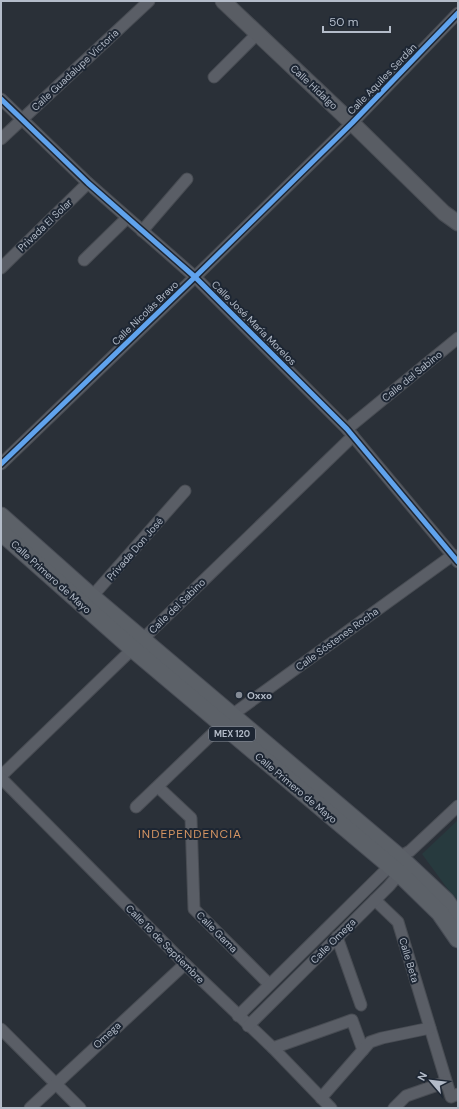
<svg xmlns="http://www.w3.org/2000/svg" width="459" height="1109" font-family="'DM Sans',sans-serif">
<rect width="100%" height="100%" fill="#2a3038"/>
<polygon fill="#273a3e" points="458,820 458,903 422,854"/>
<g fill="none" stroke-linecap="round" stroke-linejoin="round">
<g stroke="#484c53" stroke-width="13">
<g id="street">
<polyline points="214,77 257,34"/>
<polyline points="1,99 88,183 195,277 347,429 458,562"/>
<polyline points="1,139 149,1"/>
<polyline points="142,231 187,179"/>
<polyline points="84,260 127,218"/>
<polyline points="1,268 88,183"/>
<polyline points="347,429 458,338"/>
<polyline points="1,464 195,277 352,123 458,13"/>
<polyline points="88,601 185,491"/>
<polyline points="1,776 353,436"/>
<polyline points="1,778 185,964 273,1048 331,1108"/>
<polyline points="158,787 191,818 194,909 269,984"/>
<polyline points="136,807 232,715 453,555"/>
<polyline points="375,900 398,922 451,1097 458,1094"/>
<polyline points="337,937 361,1005"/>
<polyline points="238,1016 399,857 410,851 458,806"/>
<polyline points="248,1026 389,886 404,868"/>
<polyline points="1,1029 80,1108"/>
<polyline points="273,1048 352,1020 363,1050"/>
<polyline points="321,1098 370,1042 382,1038 430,1028"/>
<polyline points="30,1108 185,964"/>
<polyline points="394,1108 406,1096 446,1082"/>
</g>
</g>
<g stroke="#484c53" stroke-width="17">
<polyline id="secondary" points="223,1 352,123 444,213 458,223"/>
</g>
<g stroke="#484c55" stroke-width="19">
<g id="primary">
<polyline points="1,516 92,597 399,857 446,901 458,918"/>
<polyline points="1,532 133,649 399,873 440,913 458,939"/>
</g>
</g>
<use href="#street" stroke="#5a5e66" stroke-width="11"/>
<use href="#secondary" stroke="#595d64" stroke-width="15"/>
<use href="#primary" stroke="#5c6168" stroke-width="17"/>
<g stroke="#1d2633" stroke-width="8">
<g id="cycleway">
<polyline points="1,99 88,183 195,277 347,429 458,562"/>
<polyline points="1,464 195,277 352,123 458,13"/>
</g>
</g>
<use href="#cycleway" stroke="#60a3ed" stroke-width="5"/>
</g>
<circle fill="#848b96" stroke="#1d2633" stroke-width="1.5" cx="239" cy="695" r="4"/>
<g text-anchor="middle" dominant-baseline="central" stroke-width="4" stroke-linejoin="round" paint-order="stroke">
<rect fill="#1d2633" stroke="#878f9c" stroke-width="1" x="209" y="727" width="46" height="14" rx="3"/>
<g font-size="9" font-weight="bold" fill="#b4bcc9">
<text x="232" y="734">MEX 120</text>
</g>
<g font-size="10" fill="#b4bcc9" stroke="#1d2633">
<text transform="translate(75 70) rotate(-43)">Calle Guadalupe Victoria</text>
<text transform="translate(382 79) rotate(-46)">Calle Aquiles Serdán</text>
<text transform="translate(314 87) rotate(43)">Calle Hidalgo</text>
<text transform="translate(45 225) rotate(-44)">Privada El Solar</text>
<text transform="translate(145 313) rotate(-44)">Calle Nicolás Bravo</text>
<text transform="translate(254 323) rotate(45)">Calle José María Morelos</text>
<text transform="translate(412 376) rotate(-39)">Calle del Sabino</text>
<text transform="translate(135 549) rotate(-49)">Privada Don José</text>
<text transform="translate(51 577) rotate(42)">Calle Primero de Mayo</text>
<text transform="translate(177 606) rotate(-44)">Calle del Sabino</text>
<text transform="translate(337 639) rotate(-36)">Calle Sóstenes Rocha</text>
<text transform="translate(296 788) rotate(40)">Calle Primero de Mayo</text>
<text transform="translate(217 932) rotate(45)">Calle Gama</text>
<text transform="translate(333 941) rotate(-45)">Calle Omega</text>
<text transform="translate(165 944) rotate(45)">Calle 16 de Septiembre</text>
<text transform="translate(409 960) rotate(73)">Calle Beta</text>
<text transform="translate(107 1035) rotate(-43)">Omega</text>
</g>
<g font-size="10" font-weight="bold" fill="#b4bcc9" stroke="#1d2633" text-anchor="start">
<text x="247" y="695">Oxxo</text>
</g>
<g font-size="12" letter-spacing="1" fill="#d59563" stroke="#1d2633">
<text x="190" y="834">INDEPENDENCIA</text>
</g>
</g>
<rect width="459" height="1109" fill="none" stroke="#b4bcc9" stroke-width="4"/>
<g transform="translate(431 1081) rotate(298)" stroke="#1d2633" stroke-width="3" paint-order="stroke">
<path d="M0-3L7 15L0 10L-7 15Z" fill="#b4bcc9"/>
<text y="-6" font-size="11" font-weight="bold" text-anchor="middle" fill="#b4bcc9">N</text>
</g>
<path d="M323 26v6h67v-6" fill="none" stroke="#b4bcc9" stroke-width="2"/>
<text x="329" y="26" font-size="12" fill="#b4bcc9" stroke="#1d2633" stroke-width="3" paint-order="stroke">50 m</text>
</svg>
